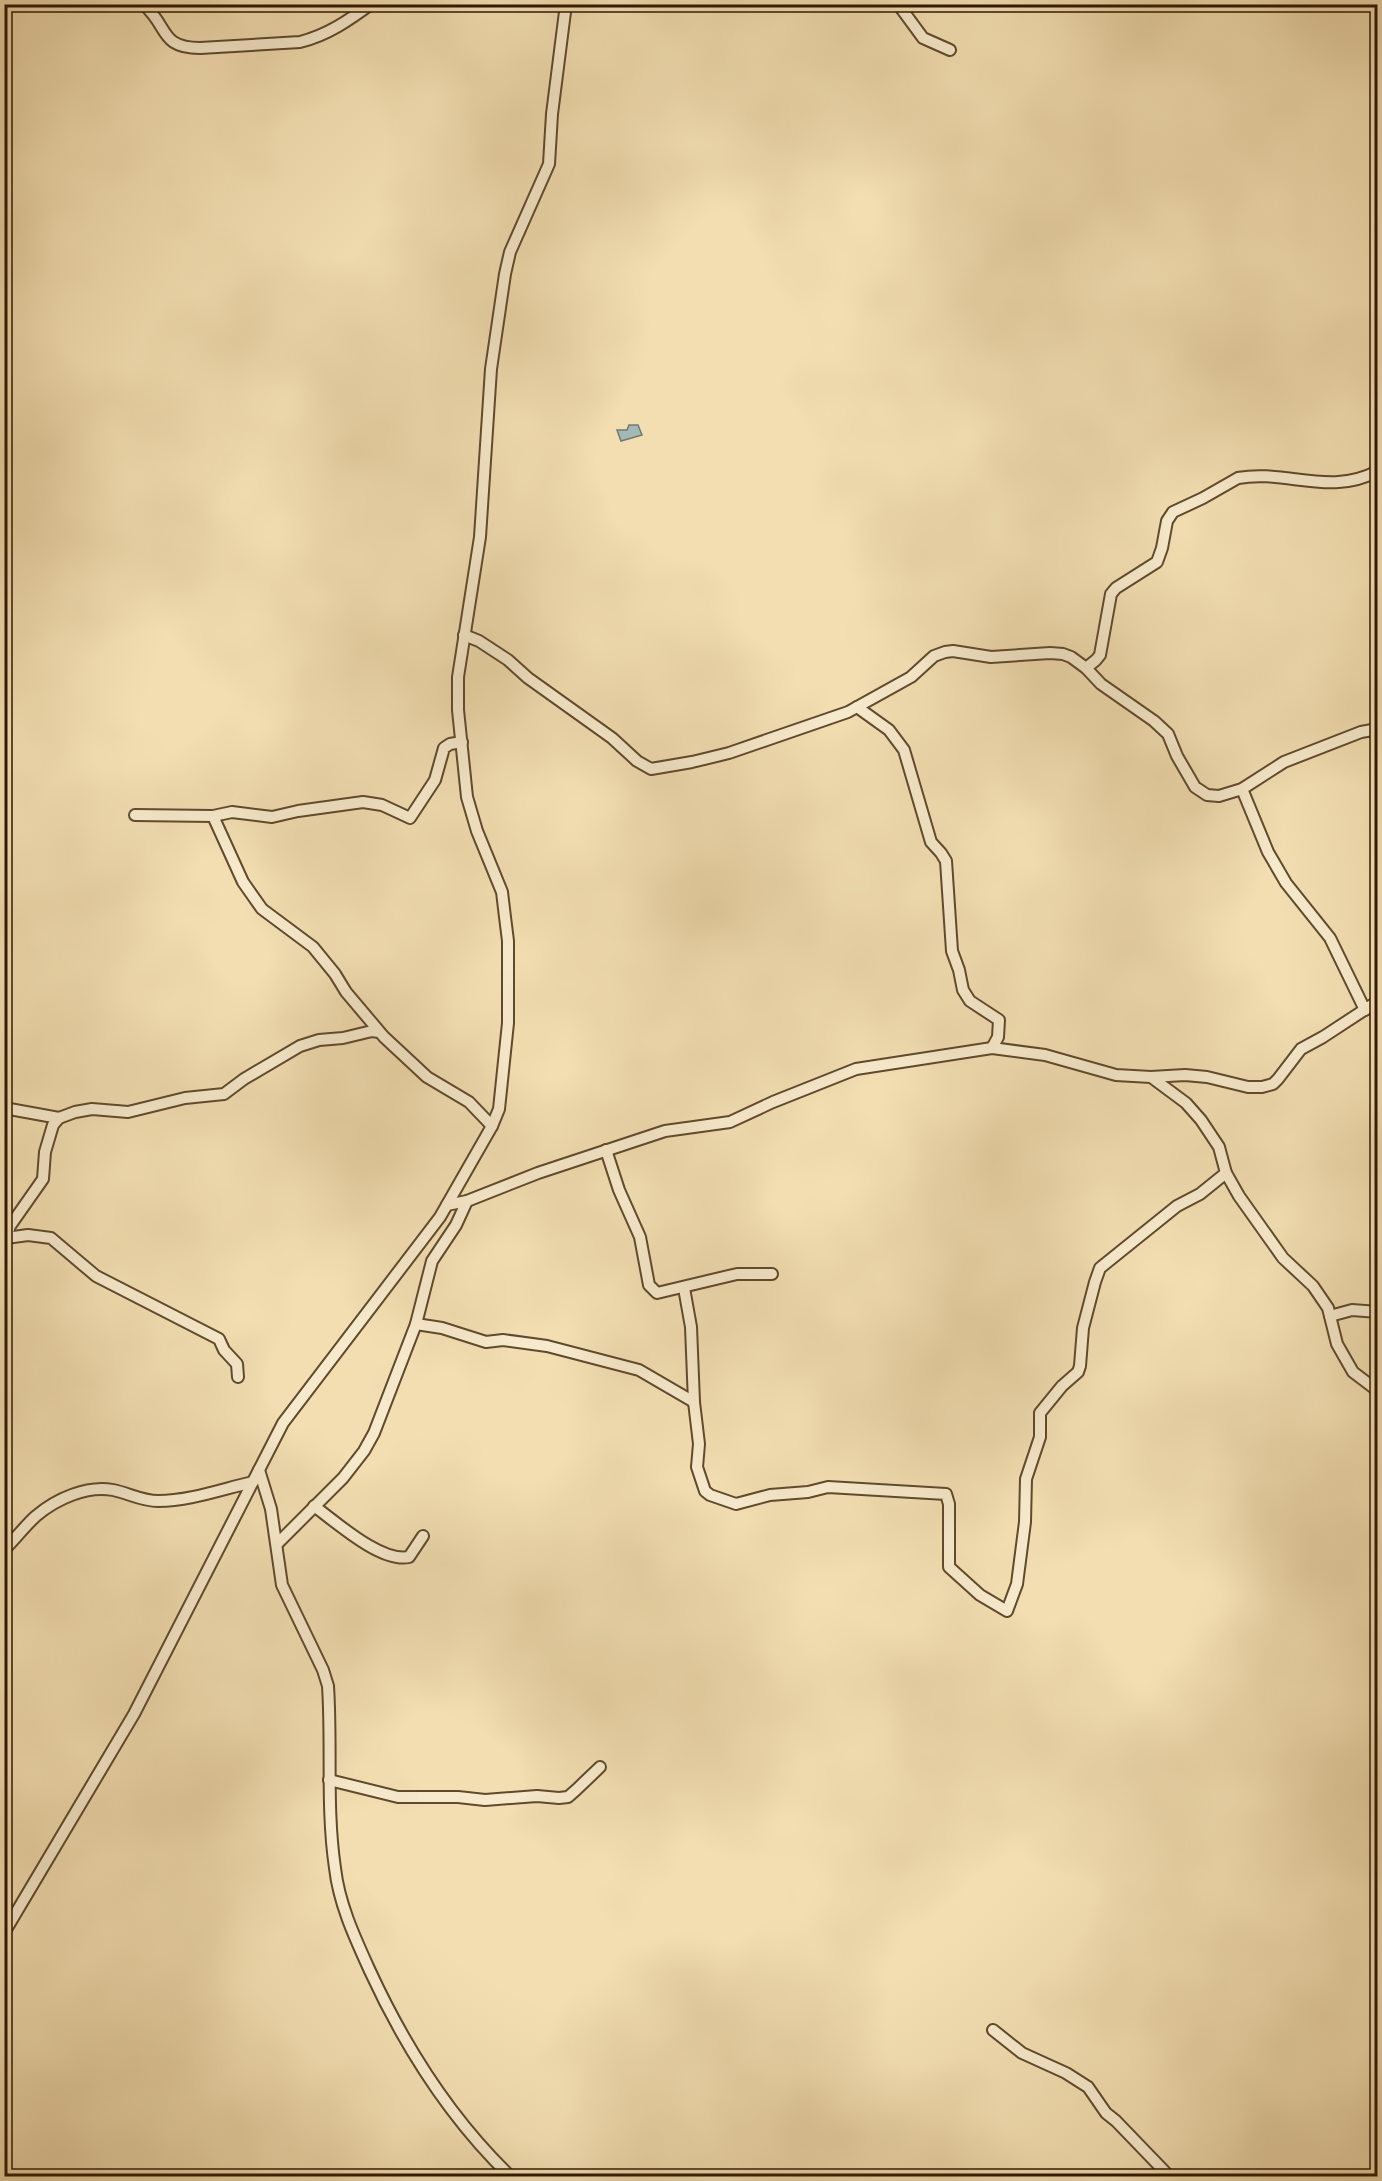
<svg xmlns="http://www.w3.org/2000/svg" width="1382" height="2181" font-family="'IM FELL French Canon',serif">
<rect width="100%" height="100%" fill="#f2deb1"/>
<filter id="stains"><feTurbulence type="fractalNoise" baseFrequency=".00333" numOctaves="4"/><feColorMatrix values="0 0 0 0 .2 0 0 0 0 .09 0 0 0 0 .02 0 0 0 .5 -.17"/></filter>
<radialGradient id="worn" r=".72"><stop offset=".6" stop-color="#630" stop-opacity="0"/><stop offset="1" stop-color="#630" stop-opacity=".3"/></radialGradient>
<polygon fill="#a2b9b8" stroke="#74796f" stroke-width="1.5" points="629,425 638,425 642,435 621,441 617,430 627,430"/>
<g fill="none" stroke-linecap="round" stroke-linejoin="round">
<g stroke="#5f4a2d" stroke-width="14">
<g id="street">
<path d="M143,4c26,22 16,44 57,44l100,-6c28,-7 49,-22 71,-38"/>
<polyline points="898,4 923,38 950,50"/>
<polyline points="464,635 479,641 508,660 528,678 612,738 637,761 651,769 692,762 729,753 848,712 911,677 934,656 945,652 953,651 991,657 1050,653 1063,654 1071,657 1086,668 1101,684 1154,721 1168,734 1177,756 1195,787 1207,795 1219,796 1242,789 1284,762 1361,732 1378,729"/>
<path d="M1086,668l10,-8 4,-5 11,-61 5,-6 41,-26 5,-14 5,-27 6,-9 30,-14 35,-20c48,-9 91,19 140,-7"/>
<polyline points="857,707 889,730 904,750 931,842 941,853 946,861 952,951 959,970 963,990 970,1001 999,1020 998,1037 992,1048"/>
<polyline points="1242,789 1268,852 1286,883 1330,938 1365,1010"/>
<polyline points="135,815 213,816 243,882 262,909 313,947 335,974 346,992 384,1037 427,1077 469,1102 492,1126"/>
<polyline points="213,816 232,812 272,817 298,811 363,802 382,805 410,818 435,780 444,748 450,744 462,742"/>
<polyline points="1151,1077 1186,1103 1201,1120 1219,1147 1226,1173 1239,1196 1283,1258 1313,1286 1328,1308 1337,1344 1353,1372 1378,1391"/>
<polyline points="4,1108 59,1118"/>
<polyline points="606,1150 619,1190 640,1237 649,1285 657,1293 737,1274 772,1274"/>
<polyline points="447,1205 467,1201 538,1173 665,1131 730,1122 773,1102 856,1069 992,1048 1045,1055 1116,1075 1151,1077 1185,1075 1207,1077 1248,1087 1262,1087 1273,1084 1278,1079 1301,1049 1323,1037 1378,1001"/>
<polyline points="6,1238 28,1235 51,1238 96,1276 219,1339 224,1350 237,1364 238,1377"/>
<polyline points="4,1243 10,1226 43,1179 45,1152 53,1125 59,1118 75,1112 92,1109 128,1112 185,1098 224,1094 244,1079 300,1046 319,1040 343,1038 372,1031 379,1032"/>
<polyline points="684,1288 691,1327 694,1402 699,1444 697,1467 705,1491 710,1495 736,1504 770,1495 808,1492 828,1487 946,1494 949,1504 949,1567 980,1595 1007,1611 1017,1584 1025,1522 1026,1479 1040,1437 1040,1413 1062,1386 1078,1372 1080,1366 1083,1328 1095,1282 1100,1268 1177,1206 1200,1194 1226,1173"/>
<polyline points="1330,1316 1352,1310 1378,1312"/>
<polyline points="416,1324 442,1328 486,1342 503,1340 547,1346 639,1370 694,1402"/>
<path d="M259,1470l12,39 11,76 41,85 5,16c4,61 -2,121 7,182 4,36 20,70 35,103 35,76 80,147 140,205"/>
<path d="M314,1506c22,16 67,57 95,51l14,-21"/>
<polyline points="277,1544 343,1478 364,1451 374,1433 416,1324 432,1261 456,1225 467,1201"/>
<path d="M4,1550c11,-11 21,-24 32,-34 20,-17 51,-31 77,-26 15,3 29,11 45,11 32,0 64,-12 95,-19"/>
<polyline points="329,1780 398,1797 458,1797 485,1800 537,1796 559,1798 568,1797 576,1790 600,1767"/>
<polyline points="4,1933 134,1714 283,1423 440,1217 492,1126 499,1109 508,1023 508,941 505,917 502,892 477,831 467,797 458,710 458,677 480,537 491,369 505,274 510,252 549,164 552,114 566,4"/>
<polyline points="993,2030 1022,2053 1066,2073 1088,2087 1106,2113 1116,2121 1169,2176"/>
</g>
</g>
<use href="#street" stroke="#f7eacc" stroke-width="10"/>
</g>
<rect width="1382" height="2181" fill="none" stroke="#f2deb1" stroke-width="24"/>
<rect x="6" y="6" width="1370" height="2169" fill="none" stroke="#2e1801" stroke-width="3"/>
<rect x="12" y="12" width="1358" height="2157" fill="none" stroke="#2e1801" stroke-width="1.5"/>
<rect width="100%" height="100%" filter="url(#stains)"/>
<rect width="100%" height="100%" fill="url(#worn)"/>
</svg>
